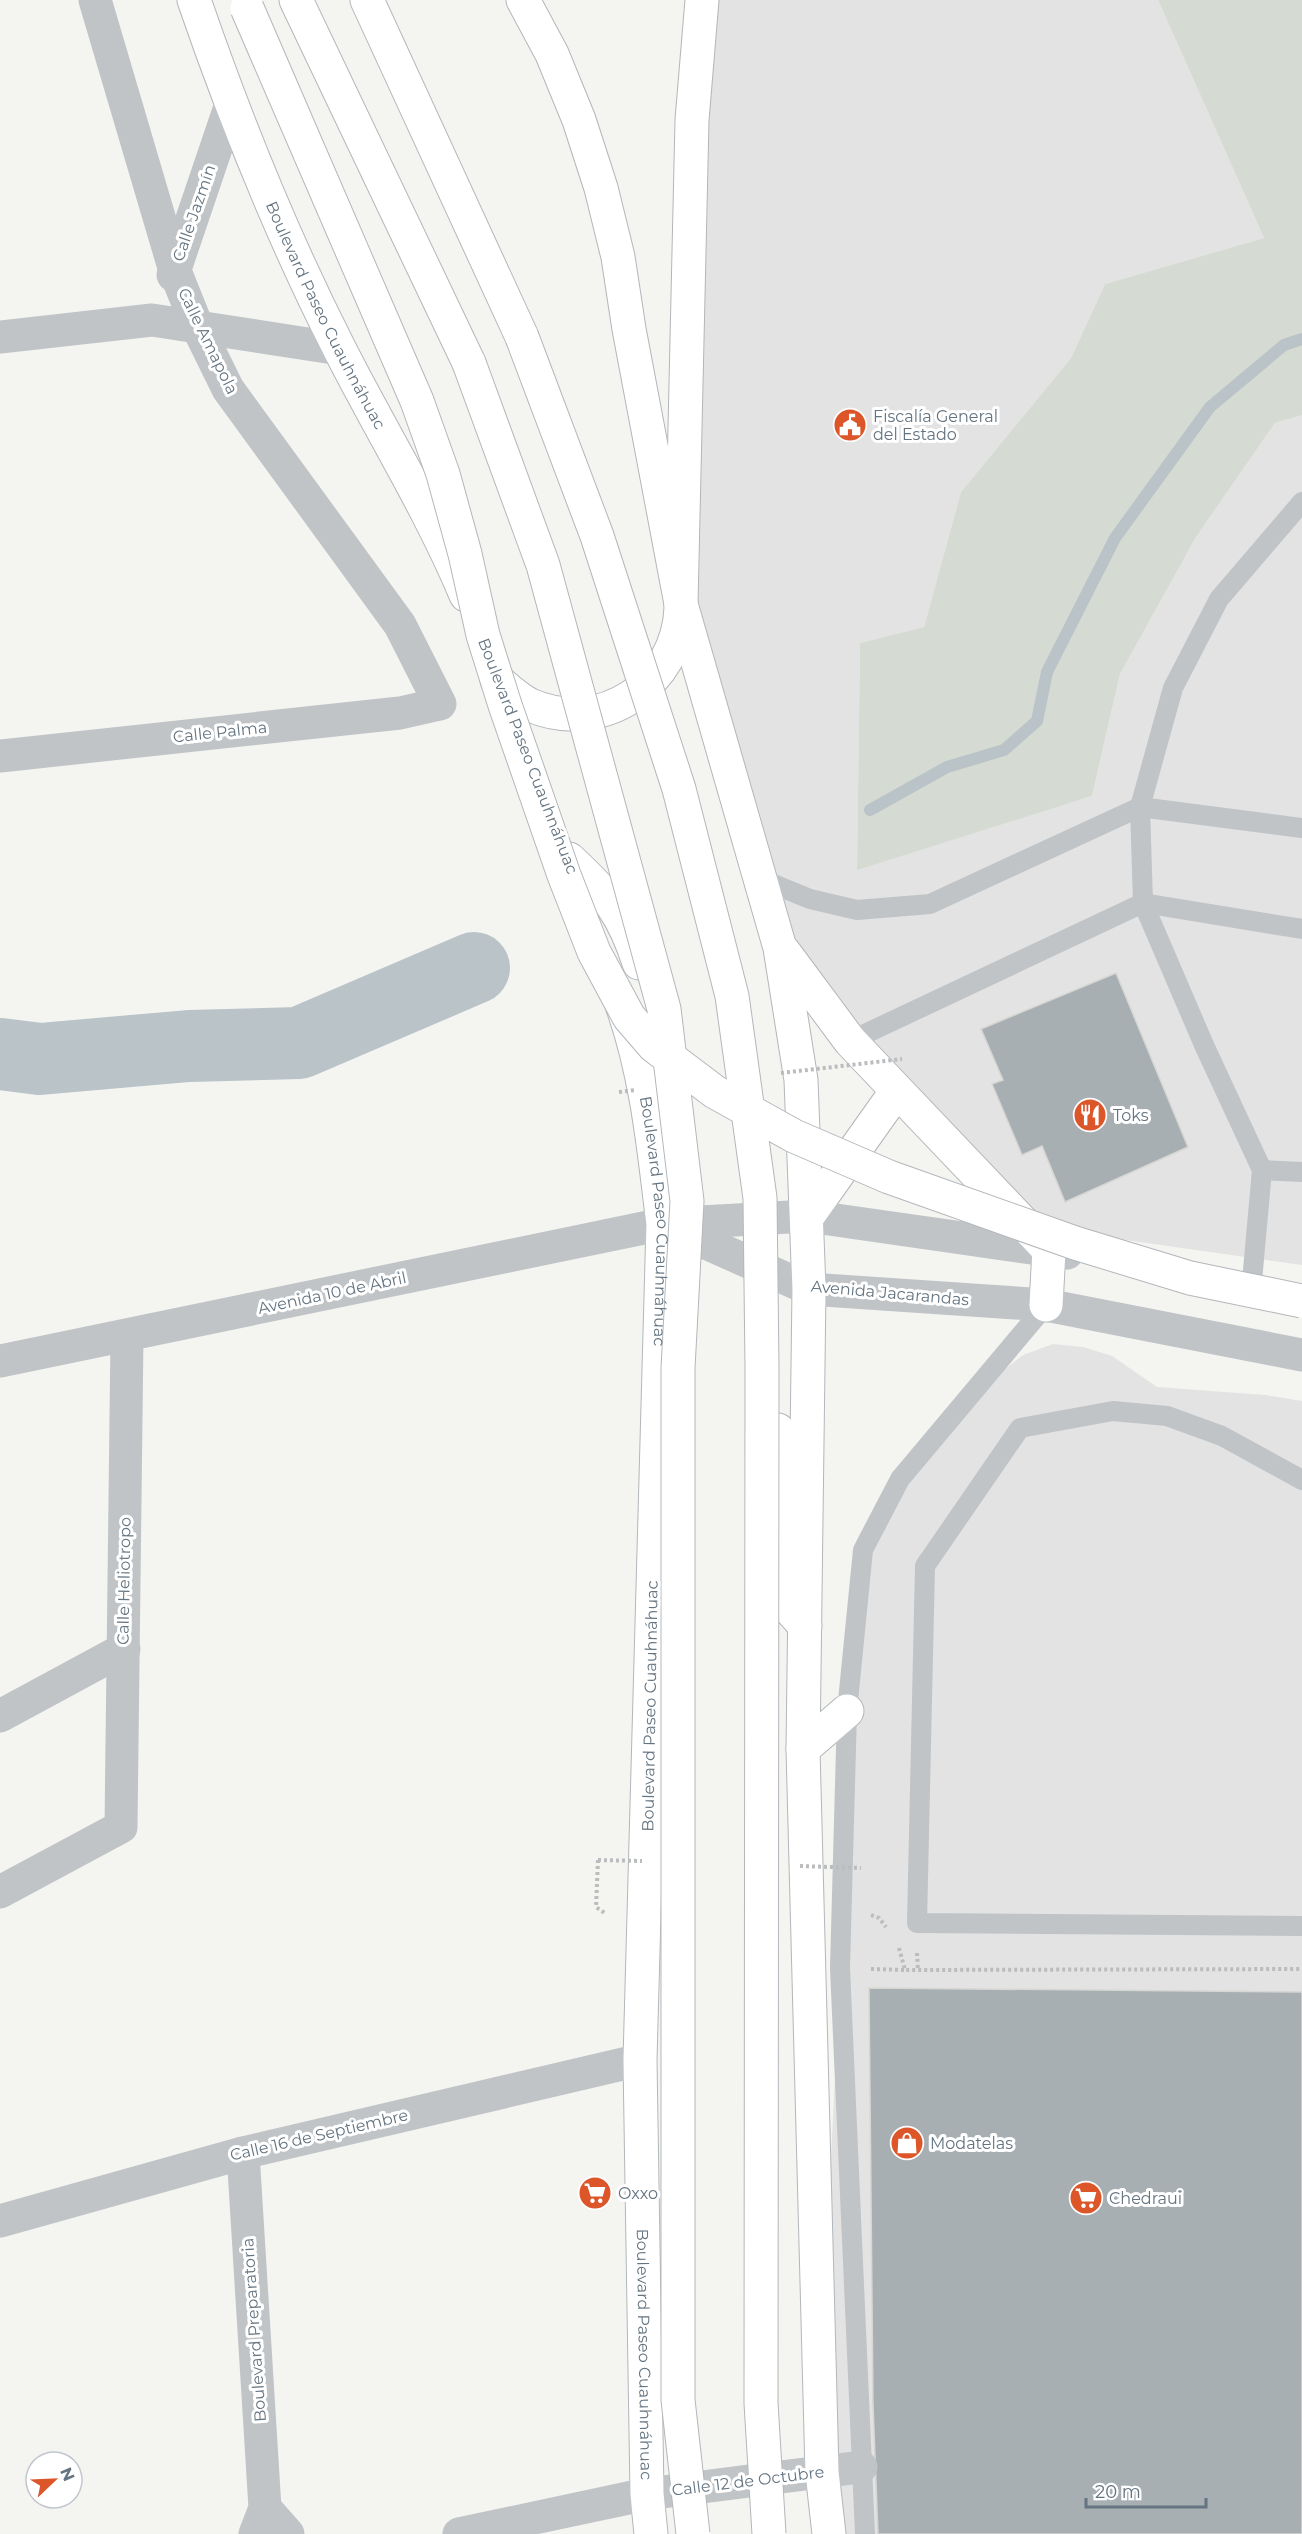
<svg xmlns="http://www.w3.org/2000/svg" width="1302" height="2534" font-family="Montserrat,sans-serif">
<rect width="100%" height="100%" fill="#f4f4f1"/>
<g fill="#e2e3e2">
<polygon points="690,0 1158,0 1264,238 1105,284 1071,358 961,492 924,627 860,643 857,869 1092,796 1120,674 1196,537 1275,423 1302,415 1302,1265 1048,1229 825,1025 711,716 685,505"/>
<polygon points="1053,1344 1083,1347 1112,1356 1157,1387 1265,1395 1302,1401 1302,2534 839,2534 819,2410 845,1868 863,1555 901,1480 983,1386 1023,1355"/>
</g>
<polygon fill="#d5dbd2" points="1158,0 1302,0 1302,415 1275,423 1196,537 1120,674 1092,796 857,870 860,643 924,627 961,492 1071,358 1105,284 1264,238"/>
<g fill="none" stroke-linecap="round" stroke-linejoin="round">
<polyline stroke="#b9c3c8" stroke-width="12" points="870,810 947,767 1004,750 1037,721 1047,672 1115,538 1210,407 1284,345 1302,339"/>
<polyline stroke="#b9c3c8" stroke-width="72" points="0,1054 40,1059 189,1046 299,1043 474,968"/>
</g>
<g fill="#a7afb3" stroke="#d6d6d3" stroke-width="1.5">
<polygon points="1116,973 1188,1147 1065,1202 1042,1146 1022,1155 992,1084 1003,1080 981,1029"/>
<polygon points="869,1988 1302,1992 1302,2534 878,2534 873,2404"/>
</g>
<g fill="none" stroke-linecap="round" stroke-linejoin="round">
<g stroke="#b2b7bb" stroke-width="35">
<g id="secondary">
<path id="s1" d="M194,0c41,119 88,236 145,348 42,83 91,161 127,247"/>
<polyline points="523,0 552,54 579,120 601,188 618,257 629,329 681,604 780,948 801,1080 809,1289 803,1749 822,2472 829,2534"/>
<path d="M497,680c11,10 21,19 33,25 72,31 148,-21 151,-97"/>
<path d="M569,859c38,35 54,54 70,104"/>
<polyline points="784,952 850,1041 1049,1250 1046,1305"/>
<path id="s2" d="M622,1005c25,70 32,145 41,219l-23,836 7,434 4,40"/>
<polyline points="808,1216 896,1092"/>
<polyline points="778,1430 780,1598 805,1626"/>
<polyline points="803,1749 847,1711"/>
</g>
</g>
<g stroke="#b3b7bb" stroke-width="35">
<g id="primary">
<polyline points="296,0 469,363"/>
<polyline points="367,0 522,337"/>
</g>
</g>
<g stroke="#b3b6b9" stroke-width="35">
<polyline id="trunk" points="681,604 692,120 702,0"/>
</g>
<g stroke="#babcbe" stroke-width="4" stroke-dasharray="3 3" stroke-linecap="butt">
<polyline points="598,1860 596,1907 606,1914"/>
<polyline points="871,1915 879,1918 886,1927"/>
<polyline points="899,1948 905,1970 1302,1969"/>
<polyline points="917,1953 918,1970"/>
<polyline points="871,1969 905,1970"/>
</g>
<g stroke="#c0c4c7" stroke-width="20">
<polyline points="761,879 810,899 857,910 930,904 1140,807 1302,828"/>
<polyline points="850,1041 1143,903 1302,929"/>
<polyline points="1262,1170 1302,1172"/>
<polyline points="1252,1281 1262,1170 1204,1045 1143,903 1140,807 1173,688 1219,599 1302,502"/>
<polyline points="1302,1480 1222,1436 1167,1416 1113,1411 1020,1428 925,1566 917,1923 1302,1926"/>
<polyline points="865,2534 840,1968 847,1711 863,1550 900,1479 1046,1305"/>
</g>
<g stroke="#c0c4c7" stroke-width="33">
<polyline points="173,275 231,104"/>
<polyline points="0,337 152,320 340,349"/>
<polyline points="0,756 400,713 440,704 400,625 228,389 197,326 175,271 95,0"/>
<polyline points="0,1716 124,1649"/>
<polyline points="0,1892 121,1827 127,1336"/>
<polyline points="243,2153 265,2508 255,2534"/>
<polyline points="0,2221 243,2153 640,2060"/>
<polyline points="265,2508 288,2534"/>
<polyline points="459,2534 647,2494 861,2467"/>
</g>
<g stroke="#c0c4c7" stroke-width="33">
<polyline points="670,1227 809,1289 1046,1305 1302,1355"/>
<polyline points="0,1361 663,1224 808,1216 1067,1253"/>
</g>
<use href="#secondary" stroke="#fff" stroke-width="33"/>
<use href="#primary" stroke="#fff" stroke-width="33"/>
<use href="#trunk" stroke="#fff" stroke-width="33"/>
<g stroke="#b3b7bb" stroke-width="35" stroke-linecap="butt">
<g id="primary-bridge">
<polyline points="247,8 417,401 443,474 465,554 483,635 505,705 564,875 594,952 629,1017 654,1046 715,1092 794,1136 889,1177 1075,1243 1190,1278 1302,1301"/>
<polyline points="522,337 597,536 679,789 732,996 760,1198 762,1368 761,2403 769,2534"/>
<polyline points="469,363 543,565 664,1009 687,1201 678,1368 678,2400 693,2534"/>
</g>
</g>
<g stroke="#babcbe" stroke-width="4" stroke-dasharray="3 3" stroke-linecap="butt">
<polyline points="781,1073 902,1059"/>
<polyline points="619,1092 636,1090"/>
<polyline points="598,1860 642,1861"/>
<polyline points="800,1866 861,1868"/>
</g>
<use href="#primary-bridge" stroke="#fff" stroke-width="33"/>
</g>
<defs>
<g id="civic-disc" transform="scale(1.725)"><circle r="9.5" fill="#dc5629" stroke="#fff"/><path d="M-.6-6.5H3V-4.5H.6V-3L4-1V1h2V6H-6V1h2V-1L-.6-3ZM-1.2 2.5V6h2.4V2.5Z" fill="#fff"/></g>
<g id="restaurant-disc" transform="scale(1.725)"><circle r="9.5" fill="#dc5629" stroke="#fff"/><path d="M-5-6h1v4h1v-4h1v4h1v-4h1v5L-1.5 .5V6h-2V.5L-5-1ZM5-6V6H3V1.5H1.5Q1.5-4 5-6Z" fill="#fff"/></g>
<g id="shop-disc" transform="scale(1.725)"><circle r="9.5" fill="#dc5629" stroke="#fff"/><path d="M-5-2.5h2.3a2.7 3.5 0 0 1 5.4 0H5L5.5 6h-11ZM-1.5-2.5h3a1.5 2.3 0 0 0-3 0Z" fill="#fff"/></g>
<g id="supermarket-disc" transform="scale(1.725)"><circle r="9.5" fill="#dc5629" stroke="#fff"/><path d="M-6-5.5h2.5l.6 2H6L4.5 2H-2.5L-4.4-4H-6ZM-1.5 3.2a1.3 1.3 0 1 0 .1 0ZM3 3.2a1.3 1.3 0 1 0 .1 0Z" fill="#fff"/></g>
</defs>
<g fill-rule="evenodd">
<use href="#civic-disc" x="850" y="425"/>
<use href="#restaurant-disc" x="1090" y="1115"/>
<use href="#shop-disc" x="907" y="2143"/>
<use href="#supermarket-disc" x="595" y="2193"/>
<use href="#supermarket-disc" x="1086" y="2198"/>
</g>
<g text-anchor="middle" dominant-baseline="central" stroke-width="6" stroke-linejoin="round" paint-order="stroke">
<g font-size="16" fill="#647481" stroke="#fff">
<text transform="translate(194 213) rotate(-71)">Calle Jazmín</text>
<text stroke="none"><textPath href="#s1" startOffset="342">Boulevard Paseo Cuauhnáhuac</textPath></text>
<text transform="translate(208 341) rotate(64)">Calle Amapola</text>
<text transform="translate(220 732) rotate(-6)">Calle Palma</text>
<text transform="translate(528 756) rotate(69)">Boulevard Paseo Cuauhnáhuac</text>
<text stroke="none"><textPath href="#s2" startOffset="220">Boulevard Paseo Cuauhnáhuac</textPath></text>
<text transform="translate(332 1293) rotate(-12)">Avenida 10 de Abril</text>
<text transform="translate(890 1293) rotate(5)">Avenida Jacarandas</text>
<text transform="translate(124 1581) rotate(-89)">Calle Heliotropo</text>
<text transform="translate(650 1706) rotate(-89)">Boulevard Paseo Cuauhnáhuac</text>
<text transform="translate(319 2135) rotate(-13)">Calle 16 de Septiembre</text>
<text transform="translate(254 2330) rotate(-94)">Boulevard Preparatoria</text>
<text stroke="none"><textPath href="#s2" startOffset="1354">Boulevard Paseo Cuauhnáhuac</textPath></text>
<text transform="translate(748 2481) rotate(-7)">Calle 12 de Octubre</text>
</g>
<g font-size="16" fill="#647481" stroke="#fff" text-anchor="start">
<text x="873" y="416">Fiscalía General<tspan x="873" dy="18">del Estado</tspan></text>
<text x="1113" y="1115">Toks</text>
<text x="930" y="2143">Modatelas</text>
<text x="618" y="2193">Oxxo</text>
<text x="1109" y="2198">Chedraui</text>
</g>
</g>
<g transform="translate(54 2480) rotate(67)"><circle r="28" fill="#ffffff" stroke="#c1c7cd" stroke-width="1.5"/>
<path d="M0-4.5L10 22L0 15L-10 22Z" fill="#dc5629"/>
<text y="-9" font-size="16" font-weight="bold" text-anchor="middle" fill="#647481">N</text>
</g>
<path d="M1086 2498v9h120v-9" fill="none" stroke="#647481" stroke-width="3"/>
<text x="1095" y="2498" font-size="18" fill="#647481" stroke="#ffffff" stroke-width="4.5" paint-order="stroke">20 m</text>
</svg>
